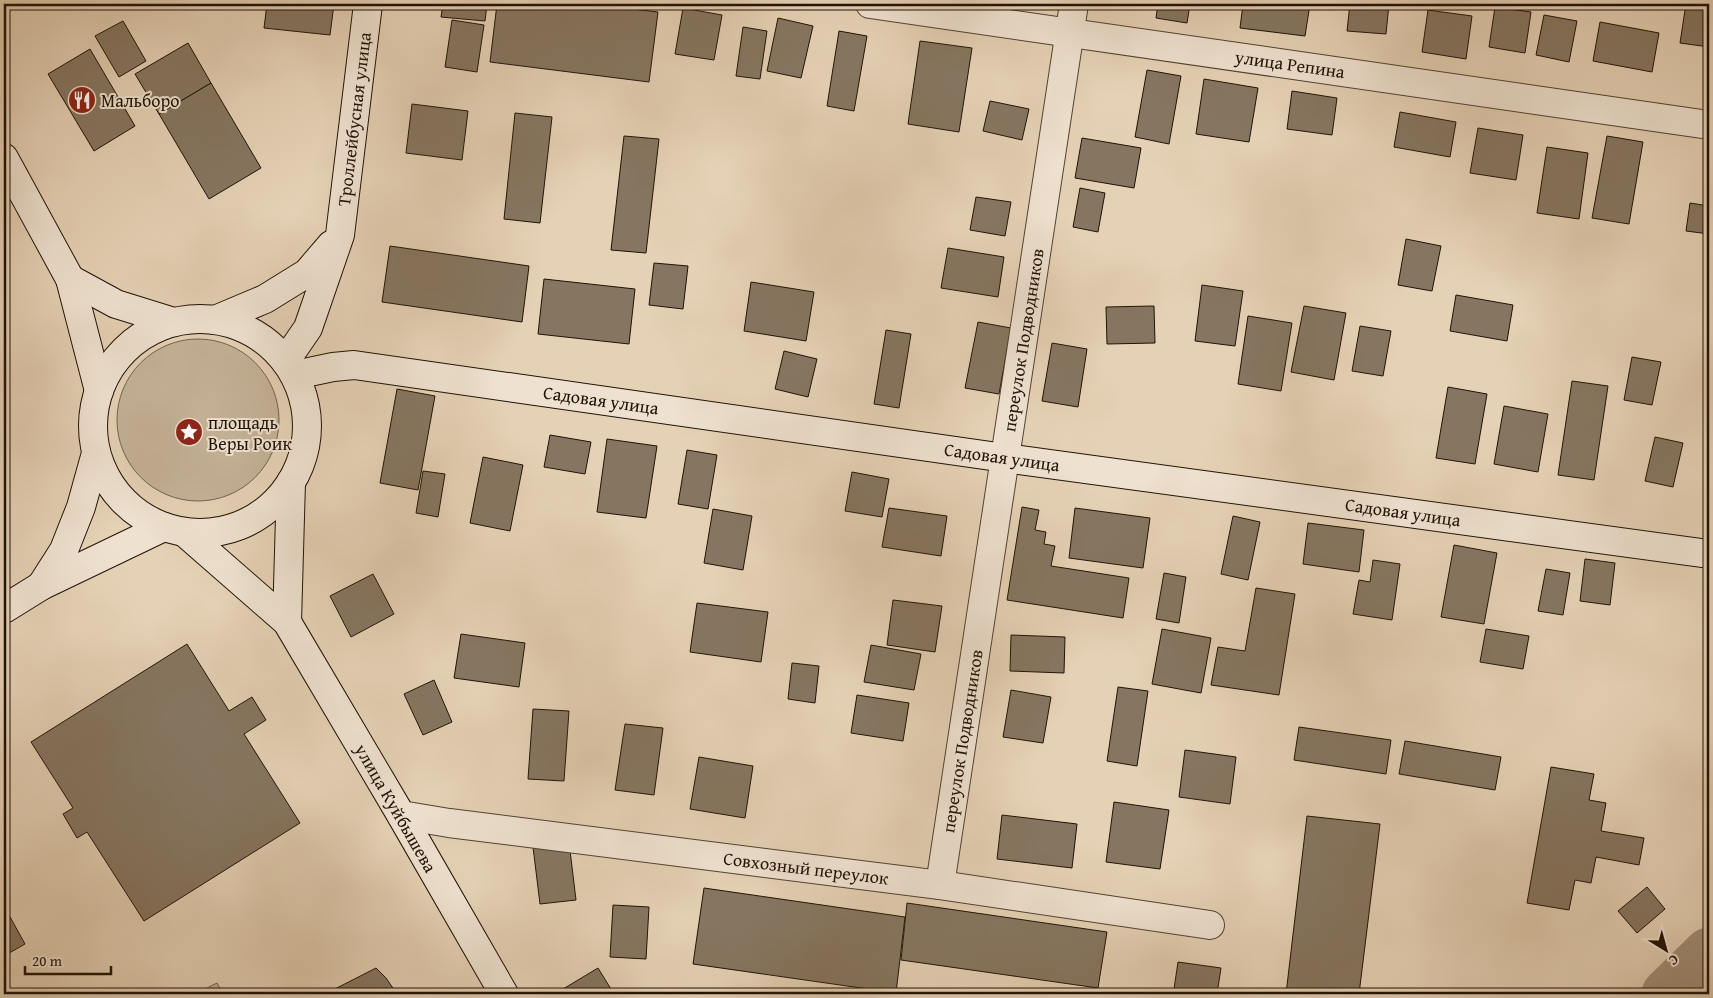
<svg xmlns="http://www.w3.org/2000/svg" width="1713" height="998" font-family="'Gentium Book Plus',serif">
<rect width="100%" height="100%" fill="#e5d1b5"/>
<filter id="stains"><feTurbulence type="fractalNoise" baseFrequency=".004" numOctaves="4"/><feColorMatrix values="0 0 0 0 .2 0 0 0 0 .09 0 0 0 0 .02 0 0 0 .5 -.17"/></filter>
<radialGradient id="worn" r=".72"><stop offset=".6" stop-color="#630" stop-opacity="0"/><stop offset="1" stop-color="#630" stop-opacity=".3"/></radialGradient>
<g fill="#c4b197" stroke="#72624e">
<circle cx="198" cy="420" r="81"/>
<polygon points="217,983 223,994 195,994"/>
</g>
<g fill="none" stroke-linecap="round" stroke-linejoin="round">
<polyline stroke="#a2907a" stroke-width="51" points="1667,994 1709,953"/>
</g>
<g fill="#867661" stroke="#201306">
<polygon points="267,4 334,4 330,35 264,28"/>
<polygon points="443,4 487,4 485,21 441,17"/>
<polygon points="497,4 589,4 658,12 649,82 490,62"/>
<polygon points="1158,4 1190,4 1187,23 1156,18"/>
<polygon points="1243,4 1310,4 1305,36 1240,28"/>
<polygon points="1350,4 1389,4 1386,34 1347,31"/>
<polygon points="1686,4 1709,4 1709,47 1680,43"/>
<polygon points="1495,7 1531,12 1525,53 1489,47"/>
<polygon points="683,8 722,15 714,60 675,54"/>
<polygon points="1428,10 1472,16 1466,59 1422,52"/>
<polygon points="1544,15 1577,21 1569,62 1536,55"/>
<polygon points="778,18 813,26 801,78 767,71"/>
<polygon points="452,20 484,25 477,72 445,67"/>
<polygon points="123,21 146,61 119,77 95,36"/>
<polygon points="1600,22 1659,33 1652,72 1593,61"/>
<polygon points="743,27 767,31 760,79 736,76"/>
<polygon points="839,31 867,36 854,111 827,106"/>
<polygon points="920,41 972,48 959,132 908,124"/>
<polygon points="188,43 211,83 159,114 135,74"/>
<polygon points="90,49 135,126 94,151 48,74"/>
<polygon points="1147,70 1181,76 1169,144 1135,137"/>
<polygon points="1204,79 1258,88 1249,142 1196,134"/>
<polygon points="211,83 261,168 209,199 159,114"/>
<polygon points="1292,91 1337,98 1332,135 1287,129"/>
<polygon points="990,101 1029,109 1022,140 983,131"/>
<polygon points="412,104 468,111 462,160 406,153"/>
<polygon points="1400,112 1456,122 1450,157 1394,147"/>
<polygon points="515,113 552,117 540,223 504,219"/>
<polygon points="1478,128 1523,135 1516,180 1470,173"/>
<polygon points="624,136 659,139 646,253 611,250"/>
<polygon points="1607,136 1643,142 1629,224 1592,218"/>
<polygon points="1082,138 1141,148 1134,188 1075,178"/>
<polygon points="1547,147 1588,153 1579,219 1537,213"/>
<polygon points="1080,188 1105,193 1098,232 1073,227"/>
<polygon points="976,197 1011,202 1005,236 970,230"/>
<polygon points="1690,203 1709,206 1709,234 1686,231"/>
<polygon points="1406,239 1441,246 1432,291 1398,285"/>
<polygon points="390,246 529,266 522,322 382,302"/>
<polygon points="948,248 1004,257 998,297 941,288"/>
<polygon points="654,263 688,266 683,309 649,305"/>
<polygon points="544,279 635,289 629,344 538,334"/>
<polygon points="751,282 814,292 806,341 744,331"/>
<polygon points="1202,285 1243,291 1235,346 1195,341"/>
<polygon points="1456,295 1513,305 1507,341 1450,331"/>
<polygon points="1709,304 1709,329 1706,328"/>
<polygon points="1154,306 1155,343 1107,344 1106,307"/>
<polygon points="1304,306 1346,313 1334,380 1291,372"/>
<polygon points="1248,316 1292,323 1281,391 1238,384"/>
<polygon points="978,322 1011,328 999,394 965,388"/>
<polygon points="1360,326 1391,331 1383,376 1352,371"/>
<polygon points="886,330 911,334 899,408 874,404"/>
<polygon points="1052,343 1087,349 1078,407 1042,401"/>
<polygon points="784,351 817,359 808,397 775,389"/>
<polygon points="1632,357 1661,362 1652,405 1624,400"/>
<polygon points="1572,381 1608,386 1594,480 1558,475"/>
<polygon points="1448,387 1487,394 1475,464 1436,458"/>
<polygon points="397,389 435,396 418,490 380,483"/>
<polygon points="1504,406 1548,414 1538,472 1494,464"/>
<polygon points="550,435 591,442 585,474 544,467"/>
<polygon points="1655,437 1683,443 1673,487 1645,481"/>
<polygon points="607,439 657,446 646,518 597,512"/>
<polygon points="687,450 717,455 708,509 678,504"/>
<polygon points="483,457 523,465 510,531 470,523"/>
<polygon points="423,471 445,474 438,517 416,513"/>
<polygon points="852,472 889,479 882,517 845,511"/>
<polygon points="1022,507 1039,510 1035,530 1046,532 1044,544 1055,546 1051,566 1129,578 1123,618 1007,600"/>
<polygon points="889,508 947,516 941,556 882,547"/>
<polygon points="1075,508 1150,518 1143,568 1069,558"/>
<polygon points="713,509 752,516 743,570 704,563"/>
<polygon points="1233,516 1260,522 1248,580 1221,574"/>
<polygon points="1308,523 1364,530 1359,572 1303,564"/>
<polygon points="1454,545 1497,553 1484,624 1441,617"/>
<polygon points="1585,559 1615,563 1610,605 1580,601"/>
<polygon points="1373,560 1400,564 1392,620 1353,614 1359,580 1370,582"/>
<polygon points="1546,569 1570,573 1563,615 1538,611"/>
<polygon points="1164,573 1186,577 1179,623 1156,619"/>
<polygon points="373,574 394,614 351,637 330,596"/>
<polygon points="1256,588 1295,594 1279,695 1211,685 1218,647 1245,651"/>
<polygon points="893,600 942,606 935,652 887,645"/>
<polygon points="697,603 768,612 761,662 690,652"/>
<polygon points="1162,629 1211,638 1201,693 1152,684"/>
<polygon points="1486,629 1529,636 1523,669 1480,662"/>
<polygon points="461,634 525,643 519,687 454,678"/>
<polygon points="1011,635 1065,637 1064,673 1010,671"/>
<polygon points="187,644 229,711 252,697 266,720 244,734 300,823 144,921 87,832 77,838 63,814 73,808 31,742"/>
<polygon points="871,645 921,654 914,690 864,682"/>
<polygon points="792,663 819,666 815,703 788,699"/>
<polygon points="434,680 452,722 423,735 404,694"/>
<polygon points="1118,687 1148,691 1137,766 1107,761"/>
<polygon points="1011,690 1051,697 1043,743 1003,737"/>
<polygon points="857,695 909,703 903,741 851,733"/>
<polygon points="533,709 569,711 564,781 528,779"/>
<polygon points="625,724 663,728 654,795 615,790"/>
<polygon points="1299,727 1391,740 1386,774 1294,760"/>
<polygon points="1405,741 1501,757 1495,790 1399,774"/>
<polygon points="1185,750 1236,757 1230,804 1179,797"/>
<polygon points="699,757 753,766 745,818 690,809"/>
<polygon points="1551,767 1594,774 1589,800 1606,803 1601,831 1644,838 1639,865 1596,857 1591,883 1575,880 1569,910 1527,903"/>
<polygon points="1114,802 1169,810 1160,869 1106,862"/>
<polygon points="1002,815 1077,824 1072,868 997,859"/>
<polygon points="1307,816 1380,824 1359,994 1286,994"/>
<polygon points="569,842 576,900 540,904 533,847"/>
<polygon points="1647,887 1665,909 1637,933 1618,911"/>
<polygon points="704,888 905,917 896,993 693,964"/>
<polygon points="907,903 1107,932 1098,988 901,960"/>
<polygon points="613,905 649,907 646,959 610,957"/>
<polygon points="4,906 25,944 4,956"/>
<polygon points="1178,962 1221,968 1217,994 1174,989"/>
<polygon points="376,968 386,978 397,994 325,994"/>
<polygon points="598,968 614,994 560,994 558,992"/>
</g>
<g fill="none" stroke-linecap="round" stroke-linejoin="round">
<g stroke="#514232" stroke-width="30">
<g id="minor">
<polyline points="870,4 1709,125"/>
<polyline points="401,815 449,823 940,885 1210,925"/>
<polyline points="940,885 1074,4"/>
</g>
</g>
<g stroke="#201306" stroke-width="30">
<g id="secondary">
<polyline points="4,158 70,279 99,391"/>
<polyline points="70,279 116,304 174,322"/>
<circle cx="200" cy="426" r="107"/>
<polyline points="215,320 265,299 307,273 331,245"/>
<polyline points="286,360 308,328 340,235 368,4"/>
<polyline points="295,375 333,367 354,365 1005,458 1709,554"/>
<polyline points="184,532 287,622 401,815 504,994"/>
<polyline points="41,586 64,550 81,507 96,453"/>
<polyline points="4,609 41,586 164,527"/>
<polyline points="287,622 291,482"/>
</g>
</g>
<use href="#minor" stroke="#eee1cf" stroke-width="28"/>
<use href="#secondary" stroke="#eee1cf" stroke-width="28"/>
</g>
<defs>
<g id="restaurant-disc" transform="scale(1.4375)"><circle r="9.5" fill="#8f2418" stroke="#eee1cf"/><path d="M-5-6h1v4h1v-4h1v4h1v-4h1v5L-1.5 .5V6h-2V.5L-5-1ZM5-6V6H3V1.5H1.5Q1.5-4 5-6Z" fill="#fff"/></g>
<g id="sight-disc" transform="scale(1.4375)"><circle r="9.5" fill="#8f2418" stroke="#eee1cf"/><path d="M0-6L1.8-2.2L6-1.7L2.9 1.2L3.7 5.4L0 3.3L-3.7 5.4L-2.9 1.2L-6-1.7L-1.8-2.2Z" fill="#fff"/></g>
</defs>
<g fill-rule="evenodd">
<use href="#restaurant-disc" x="82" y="100"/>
<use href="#sight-disc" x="189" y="432"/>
</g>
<g text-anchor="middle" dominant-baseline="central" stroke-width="4" stroke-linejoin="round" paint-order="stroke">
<g font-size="18" fill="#201306" stroke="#eee1cf">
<text transform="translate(1290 64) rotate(8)">улица Репина</text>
<text transform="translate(354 119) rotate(-83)">Троллейбусная улица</text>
<text transform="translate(1023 340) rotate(-81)">переулок Подводников</text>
<text transform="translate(601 400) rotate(8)">Садовая улица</text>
<text transform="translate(1002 457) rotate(8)">Садовая улица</text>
<text transform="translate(1403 512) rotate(8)">Садовая улица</text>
<text transform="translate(962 741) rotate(-81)">переулок Подводников</text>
<text transform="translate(396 808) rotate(60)">улица Куйбышева</text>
<text transform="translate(806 868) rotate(7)">Совхозный переулок</text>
</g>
<g font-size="18" fill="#201306" stroke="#eee1cf" text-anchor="start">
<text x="101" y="100">Мальборо</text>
<text x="208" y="422">площадь<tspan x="208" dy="21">Веры Роик</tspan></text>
</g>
</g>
<rect width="1713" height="998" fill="none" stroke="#e5d1b5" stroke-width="20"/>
<rect x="5" y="5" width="1703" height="988" fill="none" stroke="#201306" stroke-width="2.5"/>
<rect x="10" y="10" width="1693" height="978" fill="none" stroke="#201306"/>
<g transform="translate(1666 950) rotate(143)" stroke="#eee1cf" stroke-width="4" paint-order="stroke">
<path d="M0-4L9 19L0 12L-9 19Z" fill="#201306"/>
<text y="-8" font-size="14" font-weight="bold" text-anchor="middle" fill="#201306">С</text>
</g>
<path d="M25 966v8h86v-8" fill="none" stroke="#201306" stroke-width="2.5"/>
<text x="32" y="966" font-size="15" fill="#201306" stroke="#eee1cf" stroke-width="4" paint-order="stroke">20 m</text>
<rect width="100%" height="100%" filter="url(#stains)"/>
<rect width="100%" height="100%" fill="url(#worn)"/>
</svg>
